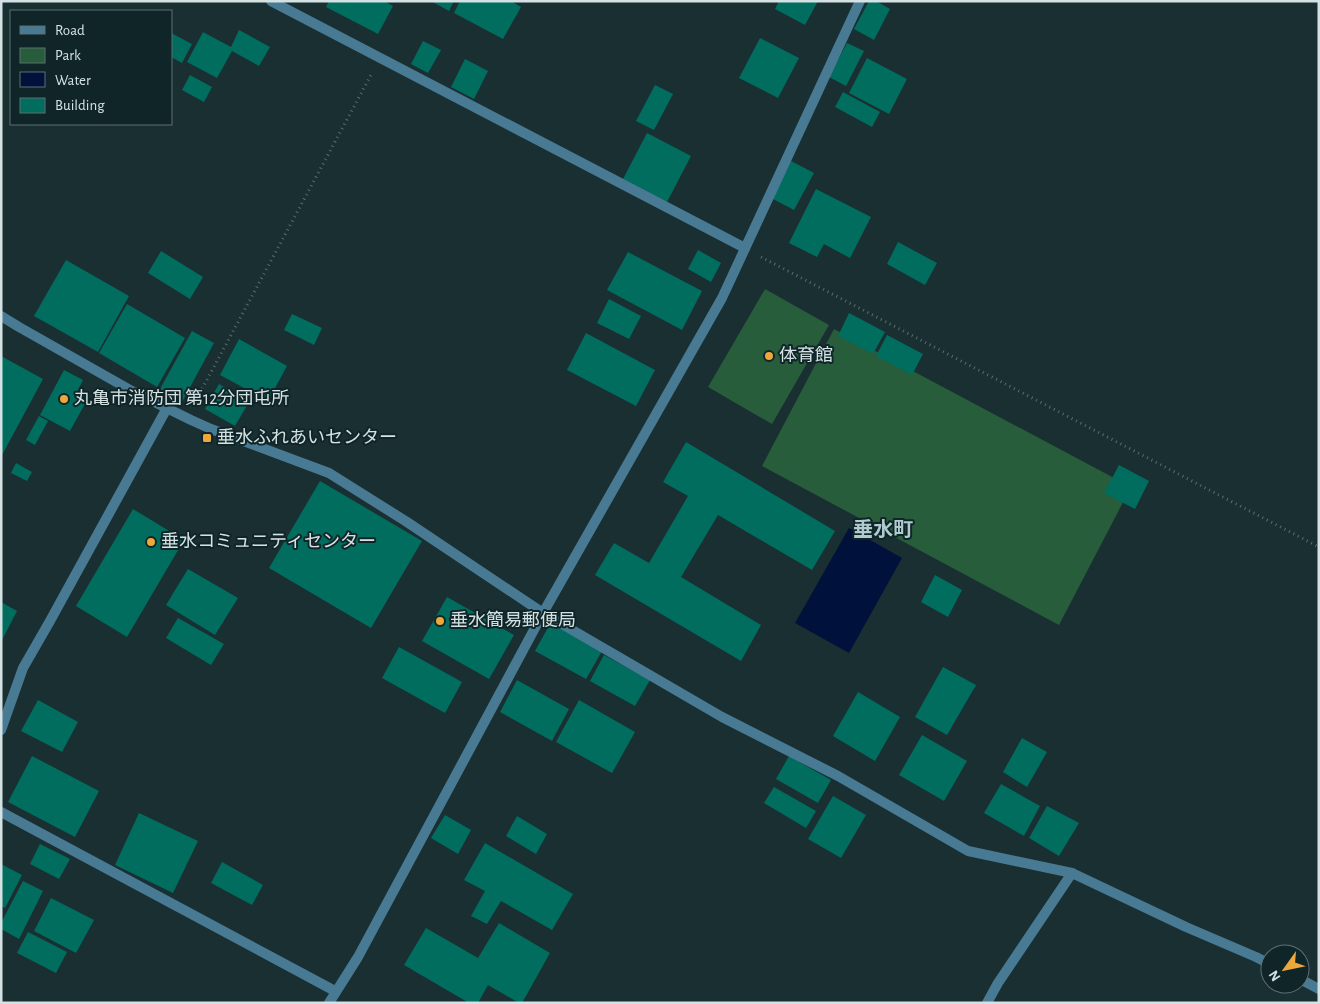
<svg xmlns="http://www.w3.org/2000/svg" width="1320" height="1004" font-family="'Alegreya Sans','Noto Sans JP',sans-serif">
<rect width="100%" height="100%" fill="#192f32"/>
<g fill="#275d3b">
<polygon points="765,289 829,325 772,424 708,387"/>
<polygon points="834,329 1131,487 1059,625 762,466"/>
</g>
<polygon fill="#00113b" points="849,528 902,558 849,653 795,623"/>
<g fill="#016d5f">
<polygon points="329,1 384,1 393,6 378,34 326,7"/>
<polygon points="431,1 454,1 449,11"/>
<polygon points="460,1 511,1 521,7 503,39 454,13"/>
<polygon points="779,1 818,1 805,25 775,9"/>
<polygon points="869,1 876,1 890,9 874,40 854,29"/>
<polygon points="239,30 270,47 259,66 232,51 217,78 187,62 203,32 231,47"/>
<polygon points="171,33 192,44 182,63 171,57"/>
<polygon points="760,38 799,58 778,98 739,78"/>
<polygon points="423,41 441,50 428,73 411,64"/>
<polygon points="847,43 864,51 846,86 829,77"/>
<polygon points="867,58 907,79 889,114 849,93"/>
<polygon points="465,59 488,71 474,99 451,87"/>
<polygon points="190,75 212,87 204,102 182,90"/>
<polygon points="655,85 673,94 654,130 636,121"/>
<polygon points="843,92 880,112 872,127 835,107"/>
<polygon points="647,133 691,156 667,202 623,179"/>
<polygon points="791,161 814,173 794,210 771,198"/>
<polygon points="816,189 871,217 850,258 824,244 817,257 789,243"/>
<polygon points="898,242 937,263 925,285 887,264"/>
<polygon points="698,250 721,263 711,282 688,269"/>
<polygon points="161,251 203,277 190,299 148,273"/>
<polygon points="628,252 702,291 682,330 607,290"/>
<polygon points="66,260 129,296 98,352 34,316"/>
<polygon points="609,299 641,316 629,339 597,323"/>
<polygon points="127,304 185,338 157,387 99,353"/>
<polygon points="849,313 885,332 873,354 838,336"/>
<polygon points="292,314 322,328 314,345 284,330"/>
<polygon points="192,331 214,343 182,402 160,389"/>
<polygon points="586,333 655,370 636,406 567,370"/>
<polygon points="887,335 923,354 912,375 876,356"/>
<polygon points="239,339 287,366 268,401 220,375"/>
<polygon points="1,356 43,379 1,457"/>
<polygon points="64,370 83,380 75,396 86,402 70,431 40,415"/>
<polygon points="219,384 249,402 235,426 205,409"/>
<polygon points="39,416 48,421 35,445 26,440"/>
<polygon points="686,442 835,531 812,570 718,515 681,577 761,625 741,661 595,575 614,543 649,563 688,496 663,482"/>
<polygon points="16,463 32,472 27,481 11,473"/>
<polygon points="1119,465 1149,481 1135,509 1104,493"/>
<polygon points="320,481 422,541 371,628 269,568"/>
<polygon points="133,509 184,540 127,637 76,606"/>
<polygon points="188,569 238,598 215,635 166,605"/>
<polygon points="935,575 962,590 948,617 921,602"/>
<polygon points="447,597 514,635 489,679 422,641"/>
<polygon points="1,602 17,611 1,642"/>
<polygon points="178,618 224,644 211,665 166,638"/>
<polygon points="551,622 602,651 586,679 535,651"/>
<polygon points="399,647 462,682 445,713 382,678"/>
<polygon points="604,655 650,680 635,706 590,681"/>
<polygon points="943,667 976,685 947,735 915,717"/>
<polygon points="517,680 569,709 552,741 500,712"/>
<polygon points="858,692 900,717 875,761 833,736"/>
<polygon points="38,700 78,722 62,752 21,731"/>
<polygon points="579,700 635,732 612,773 556,742"/>
<polygon points="922,735 967,761 944,801 899,775"/>
<polygon points="1022,738 1047,752 1027,787 1003,772"/>
<polygon points="32,756 99,791 75,837 8,802"/>
<polygon points="789,756 831,780 818,803 776,779"/>
<polygon points="1001,784 1040,806 1024,836 984,813"/>
<polygon points="774,787 816,811 806,828 764,803"/>
<polygon points="833,796 866,815 841,858 808,839"/>
<polygon points="1047,806 1079,823 1059,856 1029,838"/>
<polygon points="139,813 198,841 173,893 115,865"/>
<polygon points="445,815 471,830 458,854 431,838"/>
<polygon points="517,816 547,834 536,854 506,836"/>
<polygon points="485,843 573,894 552,930 501,901 487,924 471,916 485,891 464,880"/>
<polygon points="40,844 70,859 59,879 30,864"/>
<polygon points="222,862 263,885 252,905 211,883"/>
<polygon points="1,864 22,875 5,908 1,906"/>
<polygon points="23,881 43,891 19,939 1,929 1,923"/>
<polygon points="51,898 94,920 76,953 34,931"/>
<polygon points="499,923 550,953 522,1003 519,1003 488,985 478,1003 469,1003 404,965 426,928 478,958"/>
<polygon points="28,932 67,952 56,973 17,953"/>
</g>
<g fill="none" stroke-linecap="round" stroke-linejoin="round">
<g stroke="#5a6d6f" stroke-width="3" stroke-dasharray="1 4" stroke-linecap="butt">
<polyline points="761,257 1319,547"/>
<polyline points="195,402 372,73"/>
</g>
<g stroke="#497a94" stroke-width="10">
<polyline points="271,1 745,248"/>
<polyline points="1,316 19,327 132,391 191,420 211,429 329,473 407,522 543,613 722,717 838,776 968,851 1072,873 1186,927 1256,957 1270,964"/>
<polyline points="1,730 23,668 50,621 167,408"/>
<polyline points="1,812 335,991"/>
<polyline points="1300,979 1319,989"/>
<polyline points="329,1003 358,957 543,613 722,298 860,1"/>
<polyline points="987,1003 998,983 1072,873"/>
</g>
</g>
<g fill="#eda83b" stroke="#0f2528" stroke-width="2">
<circle cx="769" cy="356" r="5"/>
<circle cx="64" cy="399" r="5"/>
<rect x="202" y="433" width="10" height="10" rx="2.5"/>
<circle cx="151" cy="542" r="5"/>
<circle cx="440" cy="621" r="5"/>
</g>
<g text-anchor="middle" dominant-baseline="central" stroke-width="4" stroke-linejoin="round" paint-order="stroke">
<g font-size="18" fill="#d5e2e4" stroke="#0f2528" text-anchor="start">
<text x="779" y="356">体育館</text>
<text x="74" y="399">丸亀市消防団 第12分団屯所</text>
<text x="217" y="438">垂水ふれあいセンター</text>
<text x="161" y="542">垂水コミュニティセンター</text>
<text x="450" y="621">垂水簡易郵便局</text>
</g>
<g font-size="20" font-weight="bold" fill="#b0cbce" stroke="#0f2528">
<text x="883" y="530">垂水町</text>
</g>
</g>
<rect width="1320" height="1004" fill="none" stroke="#d5e2e4" stroke-width="5"/>
<rect x="10" y="10" width="162" height="115" fill="#0f2528" stroke="#5e7173"/>
<rect x="20" y="26" width="25" height="8" fill="#497a94" stroke="#5e7173"/>
<text x="55" y="35" font-size="15" fill="#d5e2e4">Road</text>
<rect x="20" y="48" width="25" height="15" fill="#275d3b" stroke="#5e7173"/>
<text x="55" y="60" font-size="15" fill="#d5e2e4">Park</text>
<rect x="20" y="72" width="25" height="15" fill="#00113b" stroke="#5e7173"/>
<text x="55" y="85" font-size="15" fill="#d5e2e4">Water</text>
<rect x="20" y="98" width="25" height="15" fill="#016d5f" stroke="#5e7173"/>
<text x="55" y="110" font-size="15" fill="#d5e2e4">Building</text>
<g transform="translate(1285 969) rotate(237)"><circle r="24" fill="#0f2528" stroke="#5e7173"/>
<path d="M0-4L9 19L0 12L-9 19Z" fill="#eda83b"/>
<text y="-8" font-size="14" font-weight="bold" text-anchor="middle" fill="#d5e2e4">N</text>
</g>
</svg>
